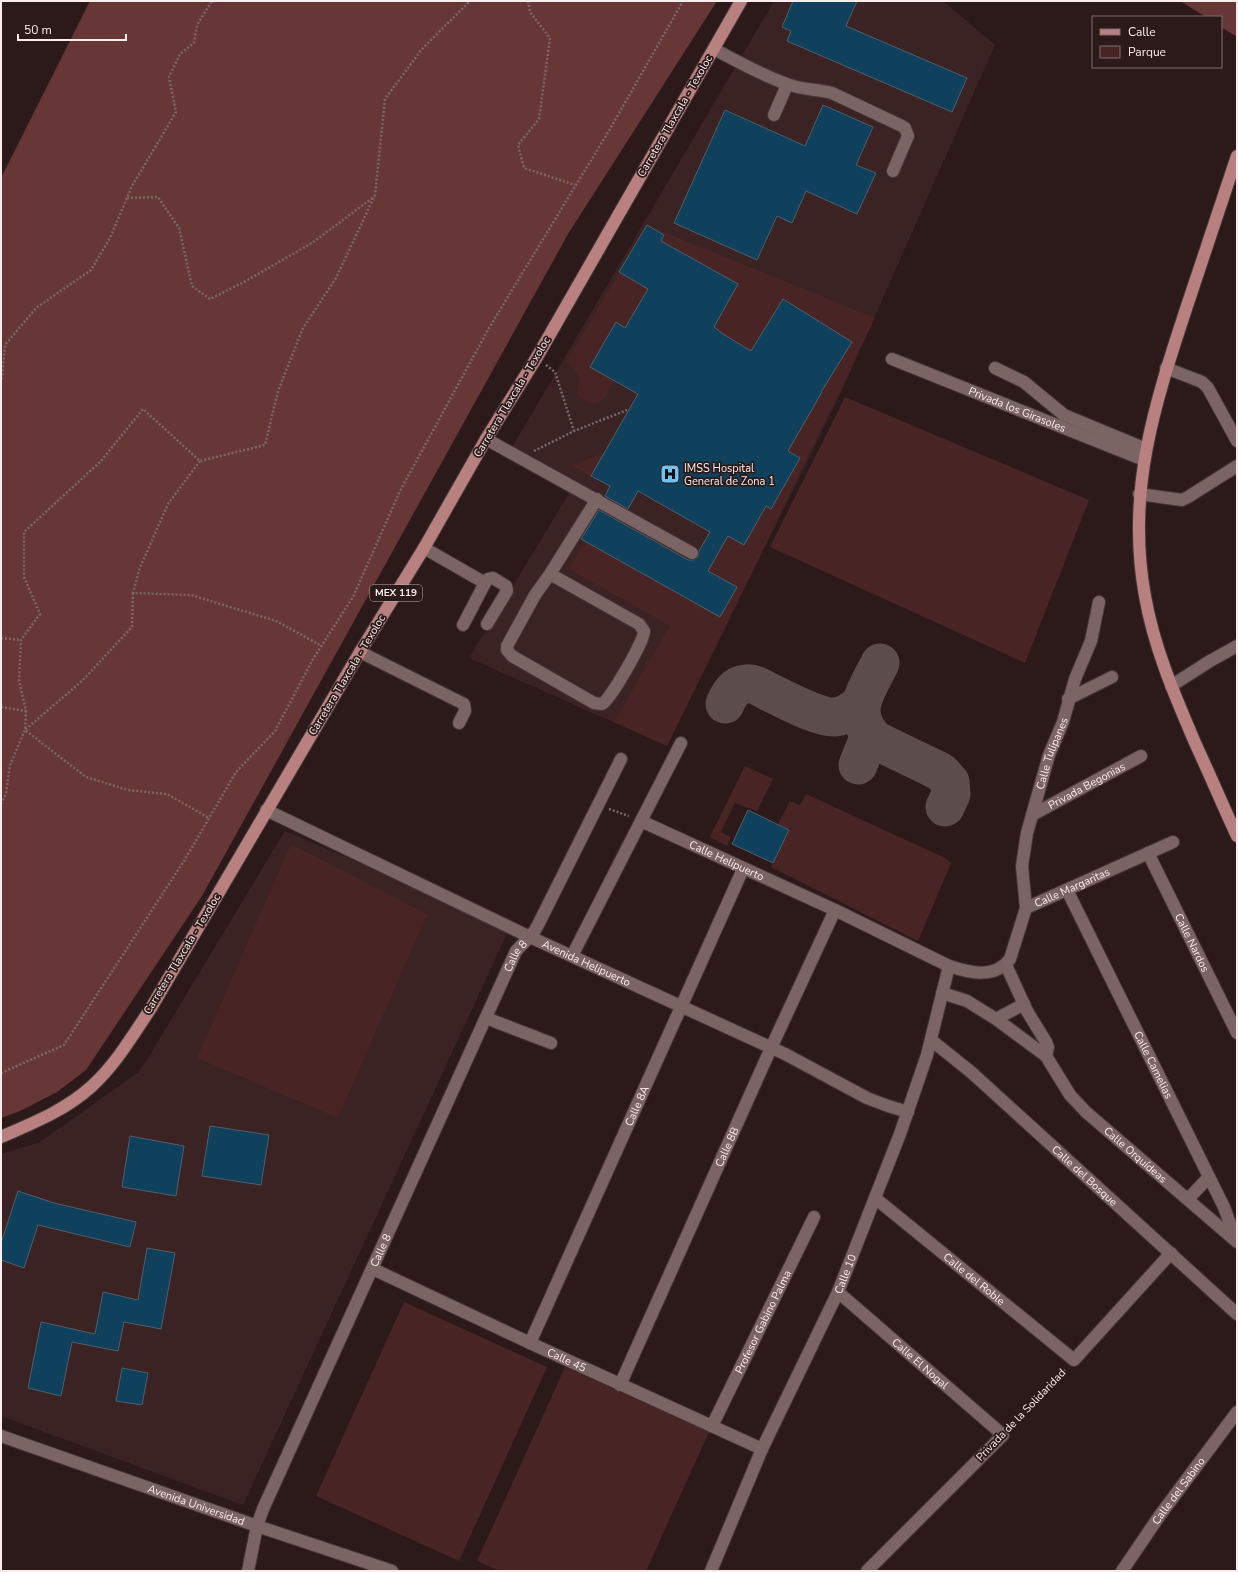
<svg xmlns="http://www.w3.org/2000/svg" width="1238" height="1572" font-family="'Nunito Sans',sans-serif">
<rect width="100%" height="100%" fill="#2c1a1a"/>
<g fill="#3c2323">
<polygon points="774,1 943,1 995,45 840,395 667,746 469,658 570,492 507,456"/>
<polygon points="285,831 510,927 243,1505 1,1416 1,1154 40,1142 140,1071"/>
</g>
<g fill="#492424">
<path d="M647,225l228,93 -208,428 -53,-24 56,-96 -101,-57 16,-28 104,59 31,-51 -7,-3 -3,-14 -71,-41 -6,8 -62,-34 33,-12 34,-59 -24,-14c-3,6 -7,16 -12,20 -8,8 -19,1 -25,-6l2,-18 -12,-15z"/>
<polygon points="845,397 1089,500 1025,663 770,547"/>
<polygon points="745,766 773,779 757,811 735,803 721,832 731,837 727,846 710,837"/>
<polygon points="806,794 945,858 951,863 918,941 771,867 789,830 778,824 790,801 800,805"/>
<polygon points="291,844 427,914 338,1118 197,1058"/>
<polygon points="404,1302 547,1367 459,1561 316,1496"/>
<polygon points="565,1367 709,1432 646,1571 499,1571 477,1561"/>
</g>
<g fill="#673636">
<polygon points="90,1 717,1 568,234 202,896 86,1070 57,1092 20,1111 1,1118 1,178"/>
<polygon points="1180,1 1237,1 1237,37 1221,27 1221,17 1206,17"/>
</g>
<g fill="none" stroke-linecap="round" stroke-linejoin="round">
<g stroke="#5c4c4b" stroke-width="39">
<path d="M880,663c-14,29 -32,49 -5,77l66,32 9,10 1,12 -6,13"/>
<path d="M725,704c4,-9 9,-19 21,-20 8,-1 16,4 23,8 16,7 49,26 66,25 10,-1 18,-7 25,-13"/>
<polyline points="858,765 868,740 867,731"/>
</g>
</g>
<g fill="#0f415d" stroke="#4e5f6b">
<polygon points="793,1 857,1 846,26 967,78 952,112 787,41 791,31 782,27"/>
<polygon points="823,105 873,127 856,165 876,173 857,214 806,191 792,223 777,216 757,260 674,223 725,110 805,146"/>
<polygon points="647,225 664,235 661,241 738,284 714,327 723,334 751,351 783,299 852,342 821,392 822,392 788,451 800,458 771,509 766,506 744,545 728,536 708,571 737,587 720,617 581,539 599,510 688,560 693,560 698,557 699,551 710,532 638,491 628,509 605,496 610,486 591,476 638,394 590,367 616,322 625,328 648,289 619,272"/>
<polygon points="748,810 789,830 773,863 732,844"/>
<polygon points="210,1126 269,1135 261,1185 202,1176"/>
<polygon points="130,1136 184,1146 176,1196 122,1187"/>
<polygon points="18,1191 54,1203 136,1222 130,1247 38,1225 24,1268 1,1260 1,1243"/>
<polygon points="147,1248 175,1253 161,1329 124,1322 118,1351 72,1342 61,1396 28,1388 41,1322 95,1334 103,1292 138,1300"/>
<polygon points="122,1368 148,1373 142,1405 116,1401"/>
</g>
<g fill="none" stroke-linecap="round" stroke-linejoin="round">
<g stroke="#473838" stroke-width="14">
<g id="minor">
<path d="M714,49c23,12 47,26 73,35 15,6 30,5 45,9l70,33 3,2 3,8 -15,35"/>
<polyline points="774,115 787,85"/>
<path id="s1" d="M892,359l252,101"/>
<polyline points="995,368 1024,382 1064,415 1146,449"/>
<polyline points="1166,368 1202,382 1208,388 1237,441"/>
<polyline points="486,439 692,553"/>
<polyline points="1139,494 1182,500 1188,497 1237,466"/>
<polyline points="424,548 485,583"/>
<path d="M550,574l89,50 5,7c1,9 -34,69 -42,73l-8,-1 -82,-47 -5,-6v-4l28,-51 15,-21 47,-75"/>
<polyline points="463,625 485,583 488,579 493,578 506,586 507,591 487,624"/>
<polyline points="360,652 464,704 465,711 459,723"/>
<polyline points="1171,686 1210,661 1237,646"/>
<polyline points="1068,699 1112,677"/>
<path id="s2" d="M266,810l264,127 255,117 82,44 21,8 20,6"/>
<path id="s3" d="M1032,815l109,-59"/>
<polyline points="641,821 681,743"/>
<path id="s4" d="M1148,853l89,180"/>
<path id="s5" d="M1067,890l157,317 12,33"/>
<path id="s6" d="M1026,908l-4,-42 5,-33 22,-78 14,-33 12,-43 16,-38 8,-39"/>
<path id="s7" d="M572,956l69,-135 194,89 114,56c21,7 46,13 61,-7l16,-51 147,-66"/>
<polyline points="1006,965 1027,1011 1046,1042 1048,1047 1046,1056"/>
<path id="s8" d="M942,993l25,8 29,18 50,37 24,39 16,17 151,130"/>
<polyline points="486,1018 551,1043"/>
<polyline points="996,1019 1024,1004"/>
<path id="s9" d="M931,1040l40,32 266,242"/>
<path id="s10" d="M875,1198l199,162 97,-107"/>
<polyline points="1188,1199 1209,1177"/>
<path id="s11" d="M373,1269l157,74 232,106"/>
<path id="s12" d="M838,1292l165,143 -136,136"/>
<path id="s13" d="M530,1343l213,-474"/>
<path id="s14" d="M620,1385l151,-337 64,-138"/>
<path id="s15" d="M712,1426l102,-209"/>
<path id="s16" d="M1,1436l256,90 135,45"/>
<path id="s17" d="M248,1571l9,-45 6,-17 253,-558 18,-19 4,-7 83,-166"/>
<path id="s18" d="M711,1571l51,-122 76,-157 62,-158 27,-79 22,-89"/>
<path id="s19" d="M1122,1571l38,-56 77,-103"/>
</g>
</g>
<g stroke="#473838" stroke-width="14">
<g id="major">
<path d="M1237,156c-17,51 -34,102 -51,153 -32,97 -60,184 -41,287 9,52 30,100 51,149 14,30 27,61 41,91"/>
<path d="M1,1137c32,-14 65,-27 91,-51 24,-22 41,-51 59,-78l209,-356 64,-104 62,-109 51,-82 204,-356"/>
</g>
</g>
<g stroke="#796868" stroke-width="2.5" stroke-dasharray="2 2" stroke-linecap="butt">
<polyline points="528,1 530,12 550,38 539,119 518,145 524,168 575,185"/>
<polyline points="127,198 158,197 179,228 192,286 210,299 246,281 312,243 375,196"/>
<polyline points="546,365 555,372 574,431"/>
<polyline points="1,379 2,378 5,345 36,308 91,270 110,238 132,186 176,112 169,77 180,54 194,43 197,25 212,1"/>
<polyline points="534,451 574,431 627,410"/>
<polyline points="200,461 168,504 139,570 133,593 191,595 276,621 322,646"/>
<polyline points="133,593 132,627 82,681 25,730 86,777 128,790 167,794 209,818"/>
<polyline points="1,638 21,640"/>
<polyline points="1,707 26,711"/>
<polyline points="1,804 6,793 10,765 25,730 26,711 19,680 21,640 40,614 24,577 24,532 101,461 143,409 200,461 265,445 278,391 303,328 336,278 375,195 385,99 422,49 470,1"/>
<polyline points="609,809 629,816"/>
<polyline points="1,1073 64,1045 184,861 236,772 275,731 313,659 353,597 400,491 489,328 610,129 683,1"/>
<polyline points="1011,1426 1066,1369"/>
</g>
<use href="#minor" stroke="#7b6564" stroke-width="12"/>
<use href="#major" stroke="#b88180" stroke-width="12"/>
</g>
<defs>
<g id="hospital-square" transform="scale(1)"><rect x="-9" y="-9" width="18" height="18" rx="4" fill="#71c1f5" stroke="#2c1a1a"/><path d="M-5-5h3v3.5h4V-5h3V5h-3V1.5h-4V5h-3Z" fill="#111"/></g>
</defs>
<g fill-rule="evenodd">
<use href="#hospital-square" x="670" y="474"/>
</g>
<g text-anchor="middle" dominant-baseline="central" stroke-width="3.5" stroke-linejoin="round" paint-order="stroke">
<rect fill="#2c1a1a" stroke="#bcaead" stroke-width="1" x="370" y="585" width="52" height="16" rx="3"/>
<g font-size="10" font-weight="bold" fill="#faedec">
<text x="396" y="593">MEX 119</text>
</g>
<g font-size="11" fill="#faedec" stroke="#2c1a1a">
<text transform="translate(675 116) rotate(-60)">Carretera Tlaxcala - Texoloc</text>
<text transform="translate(512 397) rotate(-59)">Carretera Tlaxcala - Texoloc</text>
<text stroke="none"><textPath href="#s1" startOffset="135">Privada los Girasoles</textPath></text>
<text transform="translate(347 675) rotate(-59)">Carretera Tlaxcala - Texoloc</text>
<text stroke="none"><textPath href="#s6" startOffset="159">Calle Tulipanes</textPath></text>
<text stroke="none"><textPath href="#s3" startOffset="62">Privada Begonias</textPath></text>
<text stroke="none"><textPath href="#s7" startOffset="246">Calle Helipuerto</textPath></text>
<text stroke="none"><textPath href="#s7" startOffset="662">Calle Margaritas</textPath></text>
<text stroke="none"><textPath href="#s4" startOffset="100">Calle Nardos</textPath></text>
<text transform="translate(182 954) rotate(-59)">Carretera Tlaxcala - Texoloc</text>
<text stroke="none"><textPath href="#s17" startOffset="672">Calle 8</textPath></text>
<text stroke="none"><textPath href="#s2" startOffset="355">Avenida Helipuerto</textPath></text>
<text stroke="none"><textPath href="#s5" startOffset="195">Calle Camelias</textPath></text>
<text stroke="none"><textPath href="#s13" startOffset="260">Calle 8A</textPath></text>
<text stroke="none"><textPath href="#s14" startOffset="261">Calle 8B</textPath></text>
<text stroke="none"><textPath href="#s8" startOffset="257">Calle Orquídeas</textPath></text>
<text stroke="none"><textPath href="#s9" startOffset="205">Calle del Bosque</textPath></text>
<text stroke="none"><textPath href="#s17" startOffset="348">Calle 8</textPath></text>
<text stroke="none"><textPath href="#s18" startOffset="326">Calle 10</textPath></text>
<text stroke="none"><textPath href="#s10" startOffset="128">Calle del Roble</textPath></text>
<text stroke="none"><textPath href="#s15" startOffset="116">Profesor Gabino Palma</textPath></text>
<text stroke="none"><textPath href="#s11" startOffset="214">Calle 45</textPath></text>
<text stroke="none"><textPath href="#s12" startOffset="109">Calle El Nogal</textPath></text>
<text transform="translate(1021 1415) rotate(-46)">Privada de la Solidaridad</text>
<text stroke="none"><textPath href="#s19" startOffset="98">Calle del Sabino</textPath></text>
<text stroke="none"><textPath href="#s16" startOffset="207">Avenida Universidad</textPath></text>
</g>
<g font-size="11" fill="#faedec" stroke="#2c1a1a" text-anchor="start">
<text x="684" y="468">IMSS Hospital<tspan x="684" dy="13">General de Zona 1</tspan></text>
</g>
</g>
<rect width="1238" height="1572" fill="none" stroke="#faedec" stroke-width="4"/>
<rect x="1092" y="16" width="130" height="52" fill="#2c1a1a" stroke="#7e6e6e"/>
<rect x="1100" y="29" width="20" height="6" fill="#b88180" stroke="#7e6e6e"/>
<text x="1128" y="36" font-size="12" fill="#faedec">Calle</text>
<rect x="1100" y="46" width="20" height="12" fill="#492424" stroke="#7e6e6e"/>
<text x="1128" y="56" font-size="12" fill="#faedec">Parque</text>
<path d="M18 34v6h108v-6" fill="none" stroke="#faedec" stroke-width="2"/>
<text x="24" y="34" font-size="12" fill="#faedec" stroke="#2c1a1a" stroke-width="3" paint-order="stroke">50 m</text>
</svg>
